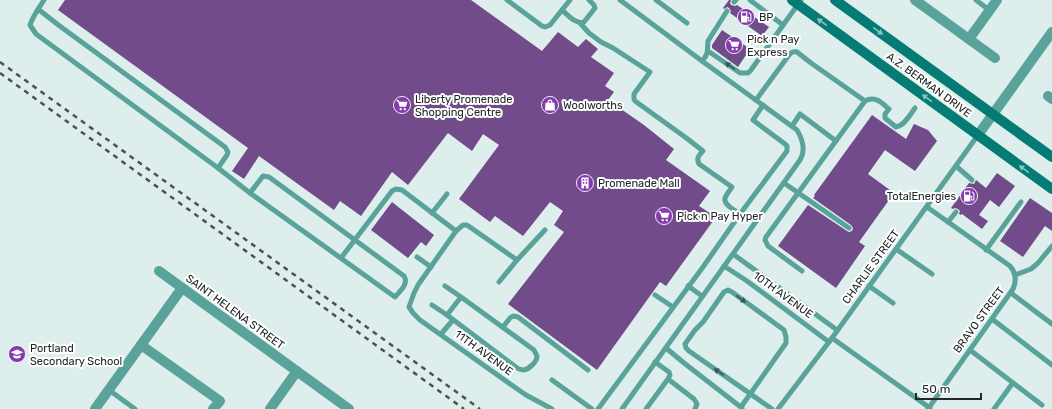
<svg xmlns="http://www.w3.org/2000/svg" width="1052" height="409" font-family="Rubik,sans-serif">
<rect width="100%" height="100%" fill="#deeeec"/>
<g fill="#724b8a">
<polygon points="65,0 471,0 542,51 558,32 578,47 586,39 598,49 591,57 614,73 605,86 614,92 608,100 644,125 674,149 666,160 710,191 699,206 716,217 666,286 660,282 597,370 508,304 564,232 554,225 563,211 550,202 523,236 495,216 490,222 459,199 499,145 483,134 472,151 448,133 408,185 392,172 361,216 340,201 334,210 259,156 244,179 232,171 248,148 58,10"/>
<polygon points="729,0 731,0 730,3 731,5 735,6 737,5 769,27 762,36 730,13 731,11 729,8 727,7 724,9 723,8"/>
<polygon points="722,30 750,49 738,67 712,48 712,45"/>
<polygon points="872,115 906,139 914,124 928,130 937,141 915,171 885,150 868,174 894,193 859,242 865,246 836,288 778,246 808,205 847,231 849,232 852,231 853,228 851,225 813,198 815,196 814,195"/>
<polygon points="997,173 1015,186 999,207 990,200 979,215 988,221 982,229 962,214 961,215 959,214 960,211 958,209 955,208 953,209 951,208 969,183 974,184 976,180 986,188"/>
<polygon points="1030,198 1052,213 1052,231 1045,226 1023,257 1000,241"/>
<polygon points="392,202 434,235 426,246 421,242 408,258 371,230"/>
</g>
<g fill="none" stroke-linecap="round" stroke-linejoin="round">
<g stroke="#59a39b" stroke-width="5">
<polyline points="507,0 542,26 545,27 550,25 570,0"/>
<path d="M620,0l82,61 95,69c6,10 9,20 3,30l-178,249"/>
<polyline points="656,0 687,23"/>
<polyline points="750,0 783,25"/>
<polyline points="976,0 989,10"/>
<polyline points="734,2 736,0"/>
<path d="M38,9l19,15 168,123 3,5 -1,3 -9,13 -182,-134 -6,-9c3,-9 9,-17 14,-25"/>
<path d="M562,10c6,5 14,15 22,12l11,-14 -1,-3 -5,-5"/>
<path d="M580,23l9,10 12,9 12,6 37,24 -16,22v5l1,2 50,36 18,14c-4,4 -7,7 -4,13l33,23c-2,3 -6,8 -7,11 -2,7 11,13 15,16"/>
<polyline points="708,51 740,73 748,73 751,70 801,0"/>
<path d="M702,61c7,-7 5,-11 6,-20l19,-30"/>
<path d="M756,100l33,-45c3,-3 4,-4 8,-3l14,11 54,38"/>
<polyline points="792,126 800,114 836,141"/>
<polyline points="956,166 972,180"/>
<polyline points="218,168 250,193"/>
<path d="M263,176l6,1 135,99c5,8 -4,15 -9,21l-145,-104z"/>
<polyline points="784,183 849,228"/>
<path d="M927,207l83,59c6,7 7,14 3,23l-85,120"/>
<polyline points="432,213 447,194"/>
<polyline points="948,222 956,212"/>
<polyline points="456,231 418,285 414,293 409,307 413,313 420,320 513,386 526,395 552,409"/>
<polyline points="896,249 932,274"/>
<polyline points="986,250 1021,202"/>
<polyline points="733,254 837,330"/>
<polyline points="417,257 431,267"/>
<polyline points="341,258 392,191 396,189 402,190 456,231 463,225 467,225 517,260 545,230"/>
<polyline points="724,266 747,281 829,342"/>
<path d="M802,271l-34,-25 -3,-6 1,-3 99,-136c10,-6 17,2 24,8l-4,5v4l11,9c8,-1 14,-12 19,-19"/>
<polyline points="1015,275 1031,269 1038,263 1052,246"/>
<polyline points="499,282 517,260"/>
<path d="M445,286l16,11 73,53c1,2 2,4 3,6 0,6 -8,13 -13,14 -1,0 -6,-1 -7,-2l-70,-53 14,-18"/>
<polyline points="688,286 702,296"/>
<polyline points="869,286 893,303"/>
<polyline points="1011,293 1052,324"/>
<polyline points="655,295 673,307"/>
<polyline points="432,305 447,315"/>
<polyline points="992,319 1052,365"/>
<polyline points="503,327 510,318 513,316 518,317 588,370"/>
<polyline points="441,334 453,320"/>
<polyline points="832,338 930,408"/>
<polyline points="666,348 684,363 742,408"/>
<polyline points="970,350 1042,405"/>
<polyline points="655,362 669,372 670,375 668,379"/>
<polyline points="552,380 592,409"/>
<polyline points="109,390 135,409"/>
<polyline points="741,407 786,343 786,337 784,330 732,292 728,290 724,292 703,322 695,330 685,344 686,348 689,351 772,409"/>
<polyline points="598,409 703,267 740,214 787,151 787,146 785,144 753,120 763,105"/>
<polyline points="646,409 668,379 694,399 697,404 695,409"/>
<polyline points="778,409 832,338 978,135"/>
<polyline points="994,409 1012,384"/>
</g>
<g stroke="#59a39b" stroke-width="10">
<polyline points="915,0 995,58"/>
<polyline points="969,39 997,0"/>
<polyline points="1048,96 1052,99"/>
<polyline points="978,135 1052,32"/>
<polyline points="159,271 349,409"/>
<polyline points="141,345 220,401 213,409"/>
<polyline points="95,409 182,288"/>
<polyline points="270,409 297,371"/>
</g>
<g stroke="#047b74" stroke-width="10">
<polyline points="792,0 1052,189"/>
<polyline points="835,0 1052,157"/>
</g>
<g stroke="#4b5252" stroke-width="2.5" stroke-dasharray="5 5" stroke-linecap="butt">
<polyline points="0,62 480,409"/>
<polyline points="0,73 464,409"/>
</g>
</g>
<defs><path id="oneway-solid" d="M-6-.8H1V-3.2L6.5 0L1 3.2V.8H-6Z"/></defs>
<g fill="#8ec4c0">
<use href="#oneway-solid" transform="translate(822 22) rotate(-144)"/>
<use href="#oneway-solid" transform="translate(878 31) rotate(36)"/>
<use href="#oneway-solid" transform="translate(927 98) rotate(-144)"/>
<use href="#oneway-solid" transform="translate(1024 169) rotate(-144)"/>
</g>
<g fill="#375855">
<use href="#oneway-solid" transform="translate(730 66) rotate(-145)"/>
<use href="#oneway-solid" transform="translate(741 299) rotate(36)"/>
<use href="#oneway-solid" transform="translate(719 372) rotate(-145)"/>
</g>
<defs>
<g id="fuel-disc" transform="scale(0.9)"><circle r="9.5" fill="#853bad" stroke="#fff"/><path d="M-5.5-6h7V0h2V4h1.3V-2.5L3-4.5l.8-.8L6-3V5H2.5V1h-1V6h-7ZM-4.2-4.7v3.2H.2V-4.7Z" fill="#fff"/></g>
<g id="supermarket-disc" transform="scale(0.9)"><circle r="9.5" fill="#853bad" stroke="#fff"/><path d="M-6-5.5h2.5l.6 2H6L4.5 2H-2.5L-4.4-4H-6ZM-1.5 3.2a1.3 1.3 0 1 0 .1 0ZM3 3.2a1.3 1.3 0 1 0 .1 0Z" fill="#fff"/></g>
<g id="shop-disc" transform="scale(0.9)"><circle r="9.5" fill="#853bad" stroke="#fff"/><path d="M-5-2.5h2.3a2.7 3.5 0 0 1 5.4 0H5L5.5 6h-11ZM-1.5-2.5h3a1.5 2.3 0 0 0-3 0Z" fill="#fff"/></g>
<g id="building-disc" transform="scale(0.9)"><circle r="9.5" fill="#853bad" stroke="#fff"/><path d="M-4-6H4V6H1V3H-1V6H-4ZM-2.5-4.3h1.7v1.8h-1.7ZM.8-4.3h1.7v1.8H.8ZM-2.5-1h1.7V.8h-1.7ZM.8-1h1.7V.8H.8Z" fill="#fff"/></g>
<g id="school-disc" transform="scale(0.9)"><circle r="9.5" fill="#853bad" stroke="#fff"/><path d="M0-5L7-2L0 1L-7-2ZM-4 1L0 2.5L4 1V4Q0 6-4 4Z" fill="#fff"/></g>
</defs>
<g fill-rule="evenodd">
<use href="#fuel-disc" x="746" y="17"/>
<use href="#supermarket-disc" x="734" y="45"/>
<use href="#supermarket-disc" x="402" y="105"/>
<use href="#shop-disc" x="550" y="105"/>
<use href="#building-disc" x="585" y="183"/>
<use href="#fuel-disc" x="969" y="196"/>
<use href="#supermarket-disc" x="664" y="216"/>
<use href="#school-disc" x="17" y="354"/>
</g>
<g text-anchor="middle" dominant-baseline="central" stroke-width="4" stroke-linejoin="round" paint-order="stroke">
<g font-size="11" fill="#212626" stroke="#fff" text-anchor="start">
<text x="759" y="17">BP</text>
<text x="747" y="39">Pick n Pay<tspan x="747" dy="13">Express</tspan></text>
<text x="415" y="99">Liberty Promenade<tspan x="415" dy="13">Shopping Centre</tspan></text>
<text x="563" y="105">Woolworths</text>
<text x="598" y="183">Promenade Mall</text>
<text x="956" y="196" text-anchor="end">TotalEnergies</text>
<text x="677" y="216">Pick n Pay Hyper</text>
<text x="30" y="348">Portland<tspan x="30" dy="13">Secondary School</tspan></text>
</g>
<g font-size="11" fill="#212626" stroke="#fff">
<text transform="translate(929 85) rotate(36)">A.Z. BERMAN DRIVE</text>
<text transform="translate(871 267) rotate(-54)">CHARLIE STREET</text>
<text transform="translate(783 295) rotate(36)">10TH AVENUE</text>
<text transform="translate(235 312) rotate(36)">SAINT HELENA STREET</text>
<text transform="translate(979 320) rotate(-54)">BRAVO STREET</text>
<text transform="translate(484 353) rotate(36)">11TH AVENUE</text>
</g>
</g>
<path d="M916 393v6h65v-6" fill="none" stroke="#212626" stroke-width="2"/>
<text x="922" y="393" font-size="12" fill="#212626" stroke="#ffffff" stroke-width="3" paint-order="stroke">50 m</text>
</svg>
